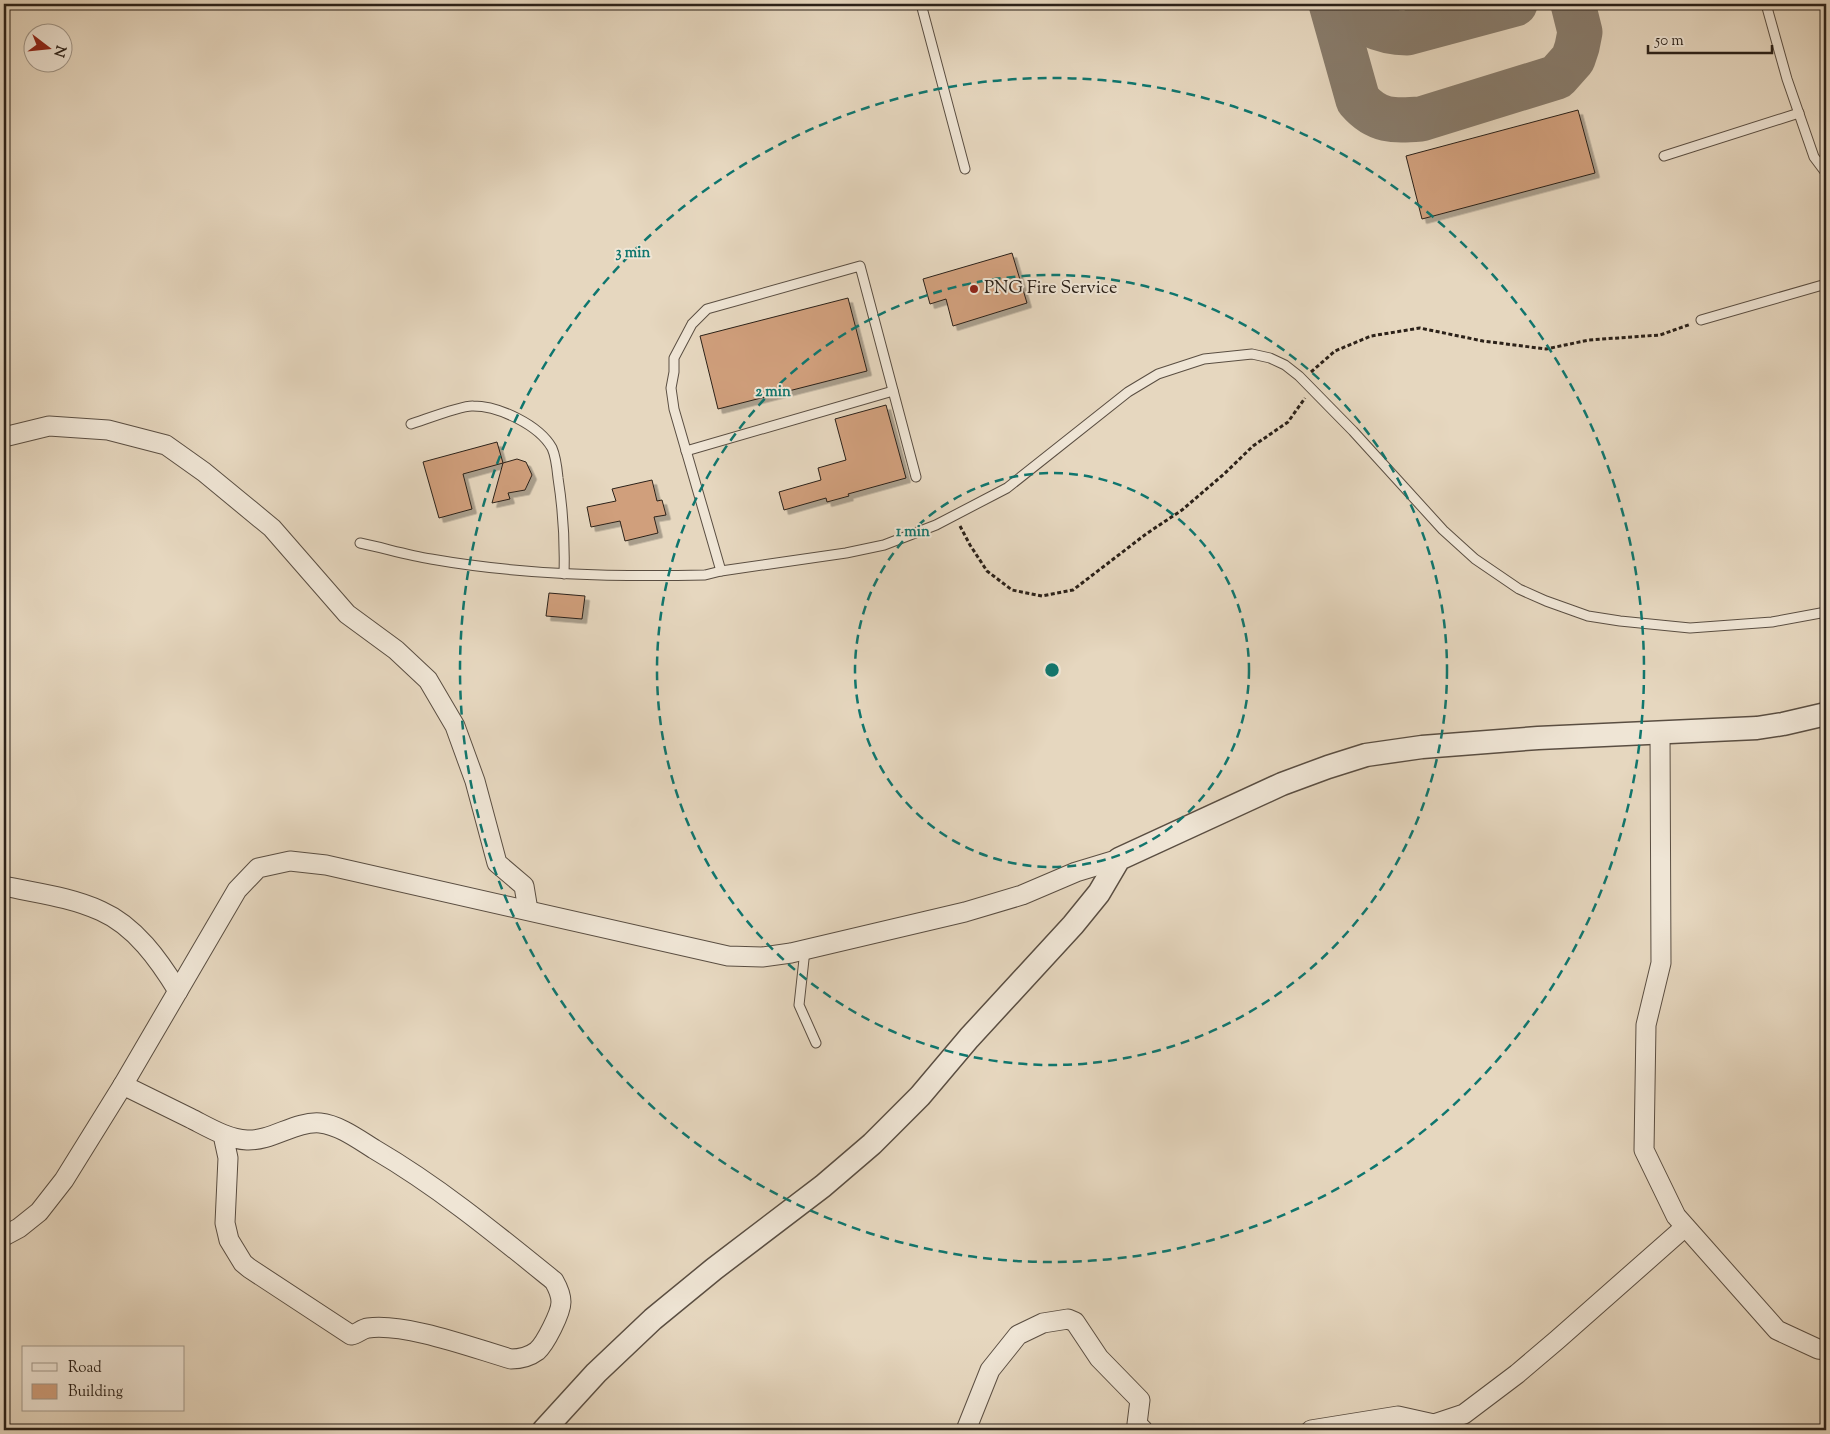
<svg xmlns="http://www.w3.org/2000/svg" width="1830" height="1434" font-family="'Sorts Mill Goudy',serif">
<defs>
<filter id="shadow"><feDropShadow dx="4.5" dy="4.5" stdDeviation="0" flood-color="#0004"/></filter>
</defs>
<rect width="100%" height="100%" fill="#e6d7bf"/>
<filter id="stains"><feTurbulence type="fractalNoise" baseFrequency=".004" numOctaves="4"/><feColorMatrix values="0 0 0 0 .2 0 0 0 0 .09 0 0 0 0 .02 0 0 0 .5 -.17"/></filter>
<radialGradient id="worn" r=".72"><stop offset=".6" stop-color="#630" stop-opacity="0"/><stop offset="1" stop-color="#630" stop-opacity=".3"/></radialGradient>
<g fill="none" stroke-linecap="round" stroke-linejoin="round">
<g stroke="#887c6c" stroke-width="45">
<path d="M1331,4l27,96c19,22 35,21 63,19l136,-42 16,-18 4,-12 3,-15 -7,-28"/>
<path d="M1337,4c22,16 41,29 70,29l108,-29"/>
</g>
</g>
<g fill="#d09f7c" stroke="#2b2119" filter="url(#shadow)">
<polygon points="1578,110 1595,173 1422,219 1406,156"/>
<polygon points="1012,253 1027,303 953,326 946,299 930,304 923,279"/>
<polygon points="848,298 867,371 718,409 700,336"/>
<polygon points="886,405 906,478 848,494 849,496 827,502 826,498 784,510 779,492 821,480 818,468 846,460 835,419"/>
<polygon points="497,442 503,463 463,474 472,509 439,518 423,462"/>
<polygon points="517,459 526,462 532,475 525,490 508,493 510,499 492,503 503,463"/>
<polygon points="652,480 657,501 662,500 666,515 654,517 658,533 625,541 620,521 591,527 587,507 616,501 612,489"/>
<polygon points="549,593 585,596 582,619 546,616"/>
</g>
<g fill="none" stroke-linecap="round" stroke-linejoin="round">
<g stroke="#5a4e42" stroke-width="11">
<g id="service">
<polyline points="921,4 965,169"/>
<polyline points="1766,4 1787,79 1814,157 1826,173"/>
<polyline points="1664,156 1799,113"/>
<polyline points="1701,320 1826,284"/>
<path d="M411,424c13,-4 51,-19 62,-18 26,0 66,19 79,42 4,9 5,20 6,30 5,32 7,64 6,96"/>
<polyline points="686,451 893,391"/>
<path d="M360,543c24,5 47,12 71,16 91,16 182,18 274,16l16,-4 125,-18 38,-8 52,-20 71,-37 121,-96 30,-18 46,-15 48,-5 18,4 15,7 14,11 54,55 90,99 32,29 44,30 27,12 42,15 32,5 70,7 82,-6 54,-10"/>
<polyline points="721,571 674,409 671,388 674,372 674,358 692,324 707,309 860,266 916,477"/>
<polyline points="805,950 799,1005 816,1043"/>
</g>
</g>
<g stroke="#5a4e42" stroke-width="21">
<g id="minor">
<polyline points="4,437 49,426 108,430 166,445 204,472 272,528 347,614 396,650 428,680 455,726 475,781 497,863 524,886 528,910"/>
<polyline points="1660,732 1661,963 1646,1025 1644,1150 1676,1216 1777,1330 1818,1349 1826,1350"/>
<path d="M4,886c32,7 67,11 97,25 34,15 58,49 77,80"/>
<path d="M123,1085c22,11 45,22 67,33 18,9 37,21 57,22 25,1 48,-19 73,-17 19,2 38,16 54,26 65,38 122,85 180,132 4,7 7,13 7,21 0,11 -16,42 -24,49 -8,6 -17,8 -26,8 -38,-11 -104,-36 -143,-31 -7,1 -10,6 -17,7l-102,-67 -6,-5 -14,-23 -4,-17 3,-65 -5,-23"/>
<polyline points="4,1236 19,1228 39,1212 64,1180 123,1085 237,890 258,868 290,861 326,865 728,956 762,957 791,953 965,912 1022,895 1076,872 1119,859"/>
<polyline points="966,1430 990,1370 1018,1335 1043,1323 1068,1319 1075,1322 1099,1358 1140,1400 1137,1424 1143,1430"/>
<polyline points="1311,1430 1398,1416 1434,1424"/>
<polyline points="1427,1430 1434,1424 1464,1414 1517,1374 1557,1340 1685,1227"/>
</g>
</g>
<g stroke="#5a4e42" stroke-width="25">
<polyline id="tertiary" points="544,1430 596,1373 653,1319 714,1269 823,1186 872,1144 920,1096 969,1038 1073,925 1099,893 1119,859 1282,784 1328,767 1366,755 1422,747 1538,738 1757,728 1783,724 1826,714"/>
</g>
<g stroke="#2b2119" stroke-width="3" stroke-dasharray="4 2.5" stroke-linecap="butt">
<polyline points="1311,372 1335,351 1371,336 1420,328 1483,341 1546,349 1589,340 1660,335 1691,324"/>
<polyline points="960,526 970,545 987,571 1012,590 1042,596 1073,590 1146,534 1182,510 1224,474 1253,446 1288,422 1305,398"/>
</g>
<use href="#service" stroke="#efe5d5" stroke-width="9"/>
<use href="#minor" stroke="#efe5d5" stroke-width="19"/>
<use href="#tertiary" stroke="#efe5d5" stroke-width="22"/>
</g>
<g fill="none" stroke="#0f766e" stroke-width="2.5" stroke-dasharray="9 6">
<circle cx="1052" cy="670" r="197"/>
<circle cx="1052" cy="670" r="395"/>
<circle cx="1052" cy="670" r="592"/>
</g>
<circle fill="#8f2418" stroke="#efe5d5" stroke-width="2" cx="974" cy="289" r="5"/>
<g text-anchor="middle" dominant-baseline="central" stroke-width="4" stroke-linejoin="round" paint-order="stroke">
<g font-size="18" fill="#2b2119" stroke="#efe5d5" text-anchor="start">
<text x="984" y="289">PNG Fire Service</text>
</g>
</g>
<circle cx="1052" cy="670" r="8" fill="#0f766e" stroke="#efe5d5" stroke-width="2.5"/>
<g font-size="15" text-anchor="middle" font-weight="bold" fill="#0f766e" stroke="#efe5d5" stroke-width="4" stroke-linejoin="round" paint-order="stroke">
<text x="633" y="257">3 min</text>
<text x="773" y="396">2 min</text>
<text x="913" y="536">1 min</text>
</g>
<rect width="1830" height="1434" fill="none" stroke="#e6d7bf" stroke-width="20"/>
<rect x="5" y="5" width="1820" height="1424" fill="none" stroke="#2b2119" stroke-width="2.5"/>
<rect x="10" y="10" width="1810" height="1414" fill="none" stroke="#2b2119"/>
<rect x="22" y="1346" width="162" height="65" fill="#efe5d5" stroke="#a1978a"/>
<rect x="32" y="1363" width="25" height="8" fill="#efe5d5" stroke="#a1978a"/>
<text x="68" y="1372" font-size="15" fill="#2b2119">Road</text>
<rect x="32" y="1384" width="25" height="15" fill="#d09f7c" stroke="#a1978a"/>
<text x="68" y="1396" font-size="15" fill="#2b2119">Building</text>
<g transform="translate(48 48) rotate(106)"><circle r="24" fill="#efe5d5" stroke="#a1978a"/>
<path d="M0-4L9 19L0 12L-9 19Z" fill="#8f2418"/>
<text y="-8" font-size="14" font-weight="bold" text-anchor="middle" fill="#2b2119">N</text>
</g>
<path d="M1648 45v8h124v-8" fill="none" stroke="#2b2119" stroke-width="2.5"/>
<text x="1655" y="45" font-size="15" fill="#2b2119" stroke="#efe5d5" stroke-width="4" paint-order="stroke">50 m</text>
<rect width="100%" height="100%" filter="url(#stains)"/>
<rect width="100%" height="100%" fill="url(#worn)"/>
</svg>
